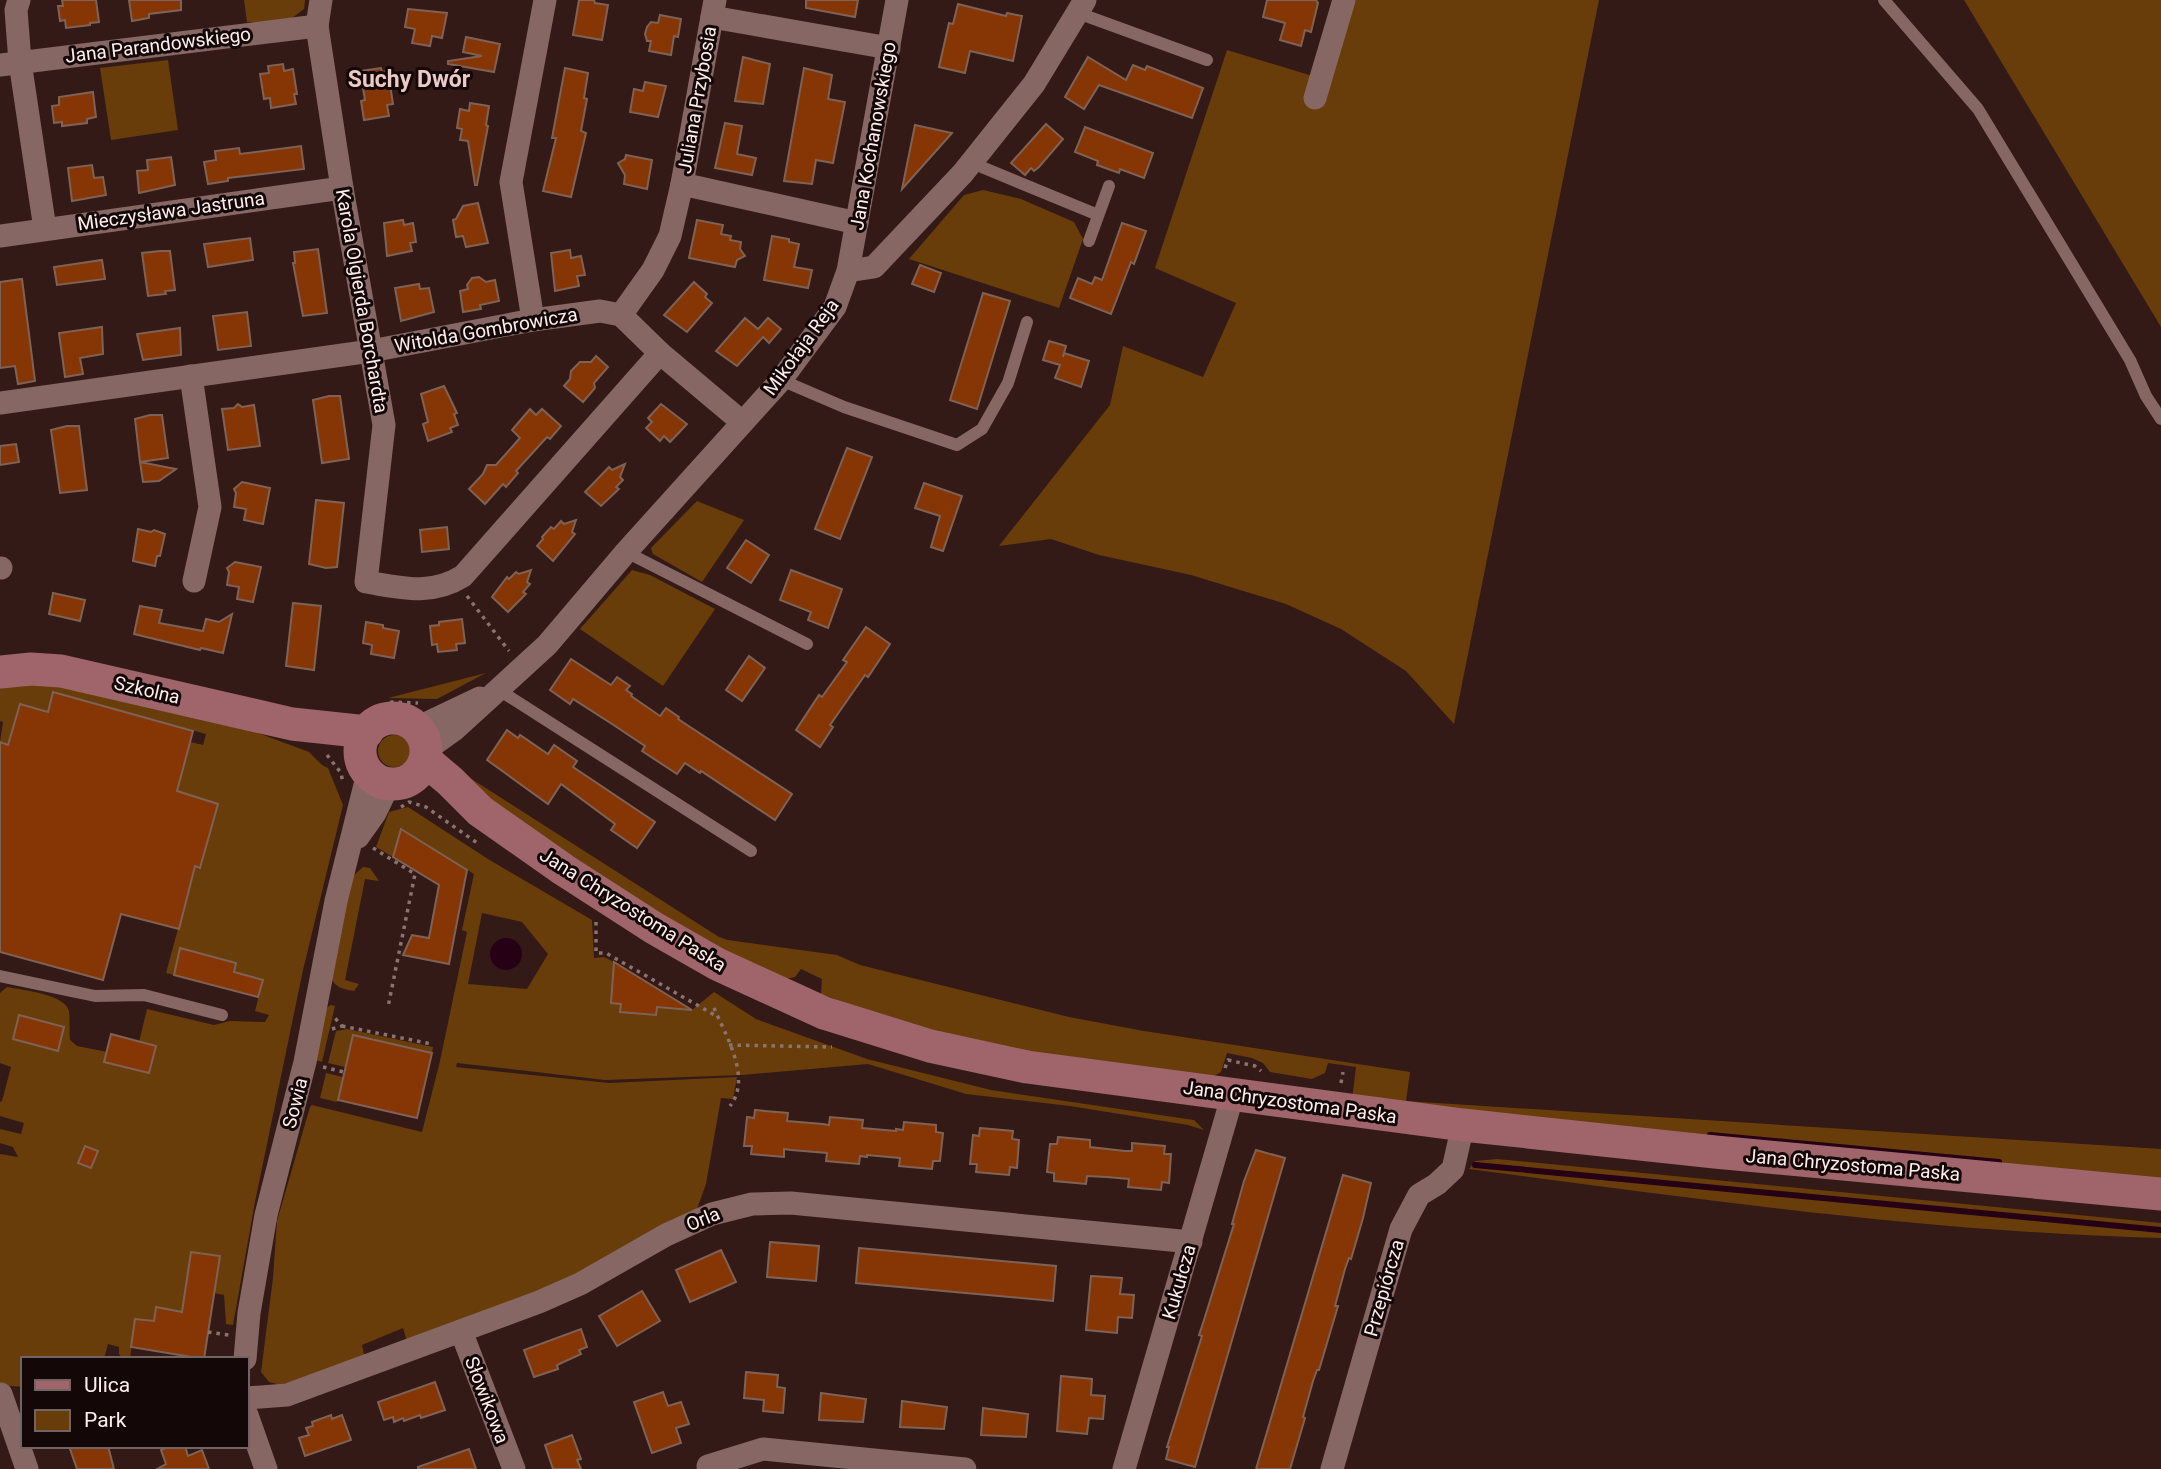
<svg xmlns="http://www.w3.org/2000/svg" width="2161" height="1469" font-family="Roboto,sans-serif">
<rect width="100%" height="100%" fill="#331a17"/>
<g fill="#683d0a" fill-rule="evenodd">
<polygon points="244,0 305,0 304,9 287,22 247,22"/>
<polygon points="1349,0 1599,0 1454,724 1406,671 1341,629 1286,604 1191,575 1099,555 1051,539 999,546 1110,405 1123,346 1203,377 1236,303 1155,268 1227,50 1329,81"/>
<polygon points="1964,0 2161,0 2161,327"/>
<polygon points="168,60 178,130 111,140 100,68"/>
<polygon points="983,190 1021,199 1074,222 1083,239 1059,308 909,259 964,195"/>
<polygon points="697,501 744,520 702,582 653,554 651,548"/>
<polygon points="632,570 650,575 715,609 663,686 580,629"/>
<polygon points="486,673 437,699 388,698"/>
<path d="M43,681l204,48 62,23 13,13 6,3 15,37 -40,165 -48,232 -22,123 -7,-1 -2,-29 -10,-2 -23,-41 -9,60 -25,-5 -3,14 -19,-2 -5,40h-7l-4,-5v-7l-11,-3 -4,15h-81v28l-23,-2v-231l18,3 -5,-10 -13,-4v-14l21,5 3,-11 -24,-7v-14l2,-1 9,-34 -11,-4v-70l7,-6c15,3 58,7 62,24 1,9 0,20 1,29l7,6 30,6 -3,10 44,11 8,-27 -17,-4 8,-33 67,16 16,-4 35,1 4,-7 -14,-4 8,-31 -29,-8 1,-10 -54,-14 -7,27 -8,-2 29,-107 5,2 18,-64 -41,-13 13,-49 13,3 3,-11 -153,-42 -5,20 -28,-8 -12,41 -8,-3 3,-20 -3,-1v-36z"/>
<circle cx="394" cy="751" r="16"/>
<polygon points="470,778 719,937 728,940 837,955 860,965 1069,1017 1144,1031 1410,1072 1406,1101 2161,1149 2161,1185 1352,1100 1356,1067 1328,1063 1325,1073 1312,1079 1270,1072 1263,1063 1252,1058 1227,1053 1221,1072 1214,1076 948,1041 821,994 822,979 801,969 795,977 785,979 711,950 507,817"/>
<path d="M408,807l80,52 104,61 2,38 10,-1 10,5 -3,41 10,1v8l35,3 1,-8 35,3 22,-18 42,27 111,40 124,31 203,30 10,10 -16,-5 -118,-19 -104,-12 -98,-30 -126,11 -137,5 -148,-17 -1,4 153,16 128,-6 -4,22 -12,-1 -15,86 -9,25 -140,76 -150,56 -4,-13 -41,17 3,13 -84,27 -12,-3 -8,-10 12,-94 4,-57 33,-114 2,-2 110,27 18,-71 27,-129 -5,-2 12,-56 -72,-45 -9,28 -17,-10 13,-35zM482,913l40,9 26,32 -21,35 -59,-5z"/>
<path d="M363,867l7,1 9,13 -14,-2 -20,101 14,4 -5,7c-13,-2 -19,-4 -25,-16l22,-97z"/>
<polygon points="331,1005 335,1006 322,1062 311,1059 323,1010"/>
<polygon points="347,1029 433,1047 432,1053 353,1035 345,1067 328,1063 336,1031"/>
<polygon points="326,1073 343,1077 337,1102 320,1098"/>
<path d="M1497,1159l664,64v15c-232,-6 -462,-39 -692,-69l6,-8z"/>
</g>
<circle fill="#260015" cx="506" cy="954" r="16"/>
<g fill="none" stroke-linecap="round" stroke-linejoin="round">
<g stroke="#260015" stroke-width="6">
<polyline points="1710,1135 1999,1162"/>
<polyline points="1475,1165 2161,1230"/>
</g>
</g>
<g fill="#853604" stroke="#7e6256" stroke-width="2">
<polygon points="62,0 96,0 99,22 90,23 90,25 66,28 65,20 60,21 58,6 63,6"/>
<polygon points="129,0 181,0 181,10 149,14 149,18 132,21"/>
<polygon points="579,0 594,0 595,3 608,5 602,40 573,35"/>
<polygon points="806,0 858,0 855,17 806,8"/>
<polygon points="1267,0 1316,0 1318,3 1311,32 1305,30 1301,46 1280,40 1285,23 1263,17"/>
<polygon points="958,4 1006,16 1007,13 1022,16 1013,61 970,51 965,73 939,67 949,23 953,24"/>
<polygon points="408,9 447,13 442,38 432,36 430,46 412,43 415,29 405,27"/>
<polygon points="660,15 681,19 678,37 674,36 671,55 649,51 651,41 647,41 645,34 647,27 651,22 658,23"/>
<polygon points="466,37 500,44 494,72 448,64 448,61 482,56 463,52"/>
<polygon points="743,57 770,64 763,104 735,101"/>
<polygon points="1088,57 1126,80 1133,65 1145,70 1147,66 1203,88 1192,118 1099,85 1084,109 1065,97"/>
<polygon points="283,64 284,71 293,69 297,94 294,94 296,104 271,108 270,98 264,99 260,74 269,73 268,66"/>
<polygon points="381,68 382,72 388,71 393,104 387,105 389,116 364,120 361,101 365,100 360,71"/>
<polygon points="565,68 588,73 584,98 587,99 581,131 586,133 571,197 543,191 556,138 552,138"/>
<polygon points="804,68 832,75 828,99 845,102 833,163 816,160 812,184 784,181"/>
<polygon points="645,82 666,86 658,117 630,112 634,89 643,91"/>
<polygon points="93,92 96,117 87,119 87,123 62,126 62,122 54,123 52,106 59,105 59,97"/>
<polygon points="470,103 489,106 486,125 488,126 477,185 475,185 468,141 460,140 462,129 457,128 460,109 469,111"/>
<polygon points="725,123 742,126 737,154 756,158 752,175 715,168"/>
<polygon points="1046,124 1063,139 1039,167 1034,171 1031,168 1025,175 1011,163"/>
<polygon points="915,125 952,133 902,189"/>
<polygon points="1085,127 1153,153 1144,178 1120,169 1119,173 1097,165 1098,161 1075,152"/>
<polygon points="301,146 304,169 228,178 228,181 208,184 204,162 216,160 215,151 239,148 240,154"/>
<polygon points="626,155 652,160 647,189 624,184 625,175 618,163 625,159"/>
<polygon points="171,157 175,185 139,193 137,171 148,170 147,160"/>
<polygon points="92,165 94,178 103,177 106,195 72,201 68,168"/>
<polygon points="478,203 488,243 466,247 463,236 456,237 453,220 456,219 463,206"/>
<polygon points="403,220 404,225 413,223 416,242 410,243 412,251 387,256 384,223"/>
<polygon points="697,220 723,225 721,234 731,236 730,240 741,242 740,249 745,256 737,260 735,267 689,258"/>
<polygon points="1122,223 1146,231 1134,264 1131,262 1111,314 1070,298 1078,278 1092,284 1095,277 1102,280"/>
<polygon points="772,236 789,239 789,242 799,244 794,267 812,270 808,288 764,280"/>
<polygon points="250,238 253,260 208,267 204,244"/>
<polygon points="318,249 327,313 303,316 293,263 295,263 294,252"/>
<polygon points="570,250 571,258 581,256 585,275 577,276 579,286 555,291 551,253"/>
<polygon points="160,251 170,251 175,290 165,291 166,294 148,296 142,253"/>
<polygon points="102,260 105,279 57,285 54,267"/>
<polygon points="920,265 941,273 934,292 912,284"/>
<polygon points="479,277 486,282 495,280 499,301 480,305 481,309 463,312 460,291 468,289 467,285 472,278"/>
<polygon points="22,279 35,381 18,384 15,366 0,368 0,282"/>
<polygon points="694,282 707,294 705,297 712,303 687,332 664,315"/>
<polygon points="419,284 420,289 429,288 434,312 401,321 395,288"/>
<polygon points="983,293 1010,301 977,409 950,400"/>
<polygon points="247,312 251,346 218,350 213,316"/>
<polygon points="745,318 758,329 768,318 781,329 769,343 763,337 737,366 716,351"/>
<polygon points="102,327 103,354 80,358 83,374 65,377 59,333"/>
<polygon points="180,328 181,355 143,360 137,334"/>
<polygon points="1049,341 1066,346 1063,357 1064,353 1089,361 1081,387 1055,378 1060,365 1043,360"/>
<polygon points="596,356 608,367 594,383 595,388 583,402 564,386 570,379 571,371 580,362 591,362"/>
<polygon points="444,386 457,413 454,414 458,425 450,428 452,432 428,441 423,424 428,422 421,394"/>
<polygon points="329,396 340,396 349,459 322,463 313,400"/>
<polygon points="238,404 242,407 254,405 260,446 228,450 222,409 234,408"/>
<polygon points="661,404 687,424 670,442 664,436 660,441 646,428 652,422 648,418"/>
<polygon points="530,409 536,415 542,409 561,426 550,439 547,437 516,471 518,473 506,487 503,484 485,504 469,489 483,474 487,465 496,465 520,438 512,430"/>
<polygon points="150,415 162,415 168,458 140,462 135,419"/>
<polygon points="67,426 79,426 87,490 60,493 51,430"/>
<polygon points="16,444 19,462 0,465 0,446"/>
<polygon points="847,448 872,457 840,539 815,529"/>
<polygon points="140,462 176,469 159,481 143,482"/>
<polygon points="625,464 620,477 623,480 616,487 619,489 601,506 585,492 609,467 612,470"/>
<polygon points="242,482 270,488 263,524 244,520 246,509 234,507 236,493 234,489"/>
<polygon points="924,483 962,496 943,551 931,547 940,516 915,508"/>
<polygon points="316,500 344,503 337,567 326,568 309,564"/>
<polygon points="576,520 572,532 575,534 553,561 537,546 543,539 542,537 551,527 554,529 561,521 564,524"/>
<polygon points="447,527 449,549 422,552 420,530"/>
<polygon points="138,529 151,532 154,530 165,534 160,556 157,556 155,566 133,561"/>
<polygon points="746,540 769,555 751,583 727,568"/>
<polygon points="235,562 261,567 253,602 237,599 239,587 227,585 229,572 227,568"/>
<polygon points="531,570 527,582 530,584 523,592 526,594 508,612 492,597 507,577 509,579 516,572 519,574"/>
<polygon points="791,570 842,589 828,628 808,620 811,612 780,600"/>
<polygon points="53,593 85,600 80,621 49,614"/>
<polygon points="293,603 321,606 314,670 286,666"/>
<polygon points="140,606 162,610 159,623 203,631 206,619 219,622 232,614 223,653 201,648 200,650 134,634"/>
<polygon points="462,619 465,643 456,644 457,650 438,652 437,644 432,645 430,626 439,625 439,622"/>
<polygon points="366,622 383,625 383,628 399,631 394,658 371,654 372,645 363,643"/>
<polygon points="866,627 890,644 868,677 865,675 830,725 833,727 820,747 796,730 819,695 822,697 847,662 843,660"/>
<polygon points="749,656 765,668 742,701 726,690"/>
<polygon points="571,659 611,685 617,677 630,686 626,690 632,694 631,696 660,716 666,708 679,717 678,719 792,794 775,820 701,771 700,773 685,763 677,774 642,751 645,746 612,724 573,699 570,704 550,690"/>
<polygon points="53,692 193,731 177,791 218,804 200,868 195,866 179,929 121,914 103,980 0,952 0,742 8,745 20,704 48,712"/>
<polygon points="507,730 518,738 520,735 548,754 554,745 577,761 573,767 655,822 637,848 611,830 615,824 561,784 548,804 487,760"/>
<polygon points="401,829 467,870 449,964 403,955 412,935 429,938 439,885 393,857"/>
<polygon points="180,948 236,963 234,972 263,980 258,997 174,975"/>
<polygon points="614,962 692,1010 657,1007 656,1015 620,1012 621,1004 611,1003"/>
<polygon points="19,1015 64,1027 58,1051 13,1039"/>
<polygon points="111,1034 156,1046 149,1073 104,1062"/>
<polygon points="353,1035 432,1053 417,1118 338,1100"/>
<polygon points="755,1110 788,1113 787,1121 823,1124 829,1125 830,1117 863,1120 862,1128 896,1131 896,1129 903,1130 904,1122 936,1125 936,1132 943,1133 940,1161 933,1161 932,1169 899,1166 900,1158 867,1155 867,1157 860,1156 859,1164 826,1161 827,1153 791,1150 784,1149 784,1157 751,1154 752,1146 744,1146 747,1117 754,1118"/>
<polygon points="980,1128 1013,1131 1012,1139 1019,1140 1017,1168 1010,1167 1009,1175 976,1172 977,1164 970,1164 973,1135 979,1136"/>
<polygon points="1058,1137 1090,1140 1090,1147 1125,1151 1132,1151 1132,1143 1165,1146 1164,1154 1171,1154 1169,1183 1162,1182 1161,1190 1128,1187 1129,1179 1107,1177 1087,1176 1086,1184 1054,1181 1054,1173 1047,1172 1050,1144 1057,1144"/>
<polygon points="85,1146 98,1151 91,1168 78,1163"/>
<polygon points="1256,1150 1285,1158 1195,1467 1166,1459 1169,1447 1167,1447 1202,1336 1199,1335 1204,1320 1234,1224 1232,1224 1244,1181"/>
<polygon points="1343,1175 1371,1183 1363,1218 1351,1259 1349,1258 1345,1269 1335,1306 1338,1306 1319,1370 1317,1370 1313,1381 1303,1417 1305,1418 1290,1469 1256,1469"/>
<polygon points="770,1242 819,1246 816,1281 767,1277"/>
<polygon points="859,1248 1056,1266 1053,1301 856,1283"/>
<polygon points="721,1250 736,1282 690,1302 676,1270"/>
<polygon points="191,1252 220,1256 204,1359 131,1347 135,1319 154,1321 156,1307 182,1312"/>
<polygon points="1091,1276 1122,1278 1120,1294 1134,1295 1132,1318 1118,1317 1117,1333 1086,1330"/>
<polygon points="642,1291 660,1321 617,1346 599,1316"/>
<polygon points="581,1329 587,1347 579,1350 581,1354 557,1365 558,1369 534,1377 524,1350"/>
<polygon points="746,1372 778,1375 777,1387 785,1388 783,1413 763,1411 764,1400 744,1398"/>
<polygon points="1061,1376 1092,1379 1091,1395 1105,1396 1103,1419 1089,1418 1087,1434 1057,1431"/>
<polygon points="435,1382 445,1410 421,1418 420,1415 404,1421 403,1418 394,1422 393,1417 384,1420 378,1402"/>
<polygon points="663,1392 668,1406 681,1402 689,1424 676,1428 681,1443 652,1453 634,1402"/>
<polygon points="821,1393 866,1399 863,1422 819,1420"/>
<polygon points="902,1401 947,1407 944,1429 900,1427"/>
<polygon points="983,1408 1028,1414 1026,1437 981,1435"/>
<polygon points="331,1415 332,1419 342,1415 351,1440 305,1456 299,1438 309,1435 306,1428 313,1426 312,1422"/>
<polygon points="572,1435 581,1459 577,1460 581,1469 553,1469 545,1445"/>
<polygon points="69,1446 108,1446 114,1469 77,1469"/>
<polygon points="171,1446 185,1446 188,1456 202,1450 209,1469 157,1469 166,1464 161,1450"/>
<polygon points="469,1449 476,1469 418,1469 418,1467"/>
</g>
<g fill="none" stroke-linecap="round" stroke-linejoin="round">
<g stroke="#897471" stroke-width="3.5" stroke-dasharray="3.5 5" stroke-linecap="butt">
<polyline points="467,596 509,651"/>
<polyline points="374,708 392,702 418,703"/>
<polyline points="327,755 341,773 343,783"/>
<polyline points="401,807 409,802 426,807 480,845"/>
<polyline points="373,848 415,874 388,1007"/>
<polyline points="596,922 596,953 606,953 718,1017"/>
<path d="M714,1008c12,28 38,70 16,98"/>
<polyline points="342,1026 432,1044"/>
<polyline points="332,1029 342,1026 335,1018"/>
<polyline points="729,1045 832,1047"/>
<polyline points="323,1067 344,1072"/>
<polyline points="1225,1068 1228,1060 1255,1066 1261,1071"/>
<polyline points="1341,1083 1343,1072"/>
<polyline points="208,1332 229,1335"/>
</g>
<g stroke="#866763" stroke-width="12">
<polyline points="1884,0 1978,109 2130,360 2146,396 2161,419"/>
<polyline points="1078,13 1207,60"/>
<polyline points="972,163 1098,215"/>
<polyline points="1089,241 1109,186"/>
<polyline points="781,380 844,407 957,445 982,429 1008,383 1027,322"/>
<polyline points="626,552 807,644"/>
<polyline points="499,690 751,851"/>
<polyline points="0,976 95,996 144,995 222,1015"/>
</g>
<g stroke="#866763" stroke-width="23">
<polyline points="19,0 16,10 20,62 45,229"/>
<path d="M321,0l-4,26 25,162 42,237 -18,157c36,6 65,14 97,-6l197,-223"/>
<polyline points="712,17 889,48"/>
<polyline points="0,65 317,26"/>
<polyline points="1315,98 1344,0"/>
<polyline points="682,184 857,223"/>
<polyline points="0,236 342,188"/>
<polyline points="848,271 874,267 963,173 1034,84 1085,0"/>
<polyline points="621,315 653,270 670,236 682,184 715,0"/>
<polyline points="533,320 511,182 545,0"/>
<polyline points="191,376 210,507 194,581"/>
<polyline points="0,403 371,351 533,320 600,311 621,315 660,353 742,422"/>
<polyline points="0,568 1,568"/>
<polyline points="417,728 480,698"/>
<polyline points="426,750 454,730 547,645 626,552 781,380 835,307 848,271 897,0"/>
<polyline points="358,837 375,813 389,784"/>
<polyline points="461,1331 514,1469"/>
<polyline points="245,1359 249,1313 266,1215 305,1062 336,901 368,773"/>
<polyline points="1,1394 27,1469"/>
<polyline points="247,1398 287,1395 539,1302 580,1284 666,1235 712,1214 752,1204 791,1203 1191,1242"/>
<polyline points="247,1415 266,1469"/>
<polyline points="708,1466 763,1449 965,1469"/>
<polyline points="1124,1469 1233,1094"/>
<polyline points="1332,1469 1401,1229 1419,1195 1437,1184 1453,1169 1463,1125"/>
</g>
<g stroke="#9f656a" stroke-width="33">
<polyline points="0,672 31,669 61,671 292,724 367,732"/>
<circle cx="393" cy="751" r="33"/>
<polyline points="425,760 450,781 480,811 564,870 654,928 717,964 824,1013 930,1046 1027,1067 1463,1125 1715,1152 2161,1194"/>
</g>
</g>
<g text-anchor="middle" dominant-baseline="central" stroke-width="6" stroke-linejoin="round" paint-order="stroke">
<g font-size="19" fill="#fdeeec" stroke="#130807">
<text transform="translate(158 45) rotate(-7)">Jana Parandowskiego</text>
<text transform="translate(697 100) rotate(-80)">Juliana Przybosia</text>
<text transform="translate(873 136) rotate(-80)">Jana Kochanowskiego</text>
<text transform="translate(171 211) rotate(-8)">Mieczysława Jastruna</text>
<text transform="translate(362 301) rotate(80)">Karola Olgierda Borchardta</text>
<text transform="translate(486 330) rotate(-10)">Witolda Gombrowicza</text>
<text transform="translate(801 347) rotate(-54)">Mikołaja Reja</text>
<text transform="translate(147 690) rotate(13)">Szkolna</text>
<text transform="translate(633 910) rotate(32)">Jana Chryzostoma Paska</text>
<text transform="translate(1290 1102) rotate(8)">Jana Chryzostoma Paska</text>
<text transform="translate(295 1103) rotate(-76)">Sowia</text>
<text transform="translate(1853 1165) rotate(5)">Jana Chryzostoma Paska</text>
<text transform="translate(703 1219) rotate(-22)">Orla</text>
<text transform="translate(1179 1282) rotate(-74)">Kukułcza</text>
<text transform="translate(1384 1288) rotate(-74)">Przepiórcza</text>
<text transform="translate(487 1400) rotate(69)">Słowikowa</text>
</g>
<g font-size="23" font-weight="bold" fill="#ebc9c4" stroke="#130807">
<text x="409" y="79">Suchy Dwór</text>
</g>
</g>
<rect x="21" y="1357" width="228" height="91" fill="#130807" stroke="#716463" stroke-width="2"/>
<rect x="35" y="1380" width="35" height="10" fill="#9f656a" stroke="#716463" stroke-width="2"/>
<text x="84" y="1392" font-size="21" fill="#fdeeec">Ulica</text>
<rect x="35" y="1410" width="35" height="21" fill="#683d0a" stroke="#716463" stroke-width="2"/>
<text x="84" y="1427" font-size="21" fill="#fdeeec">Park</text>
</svg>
